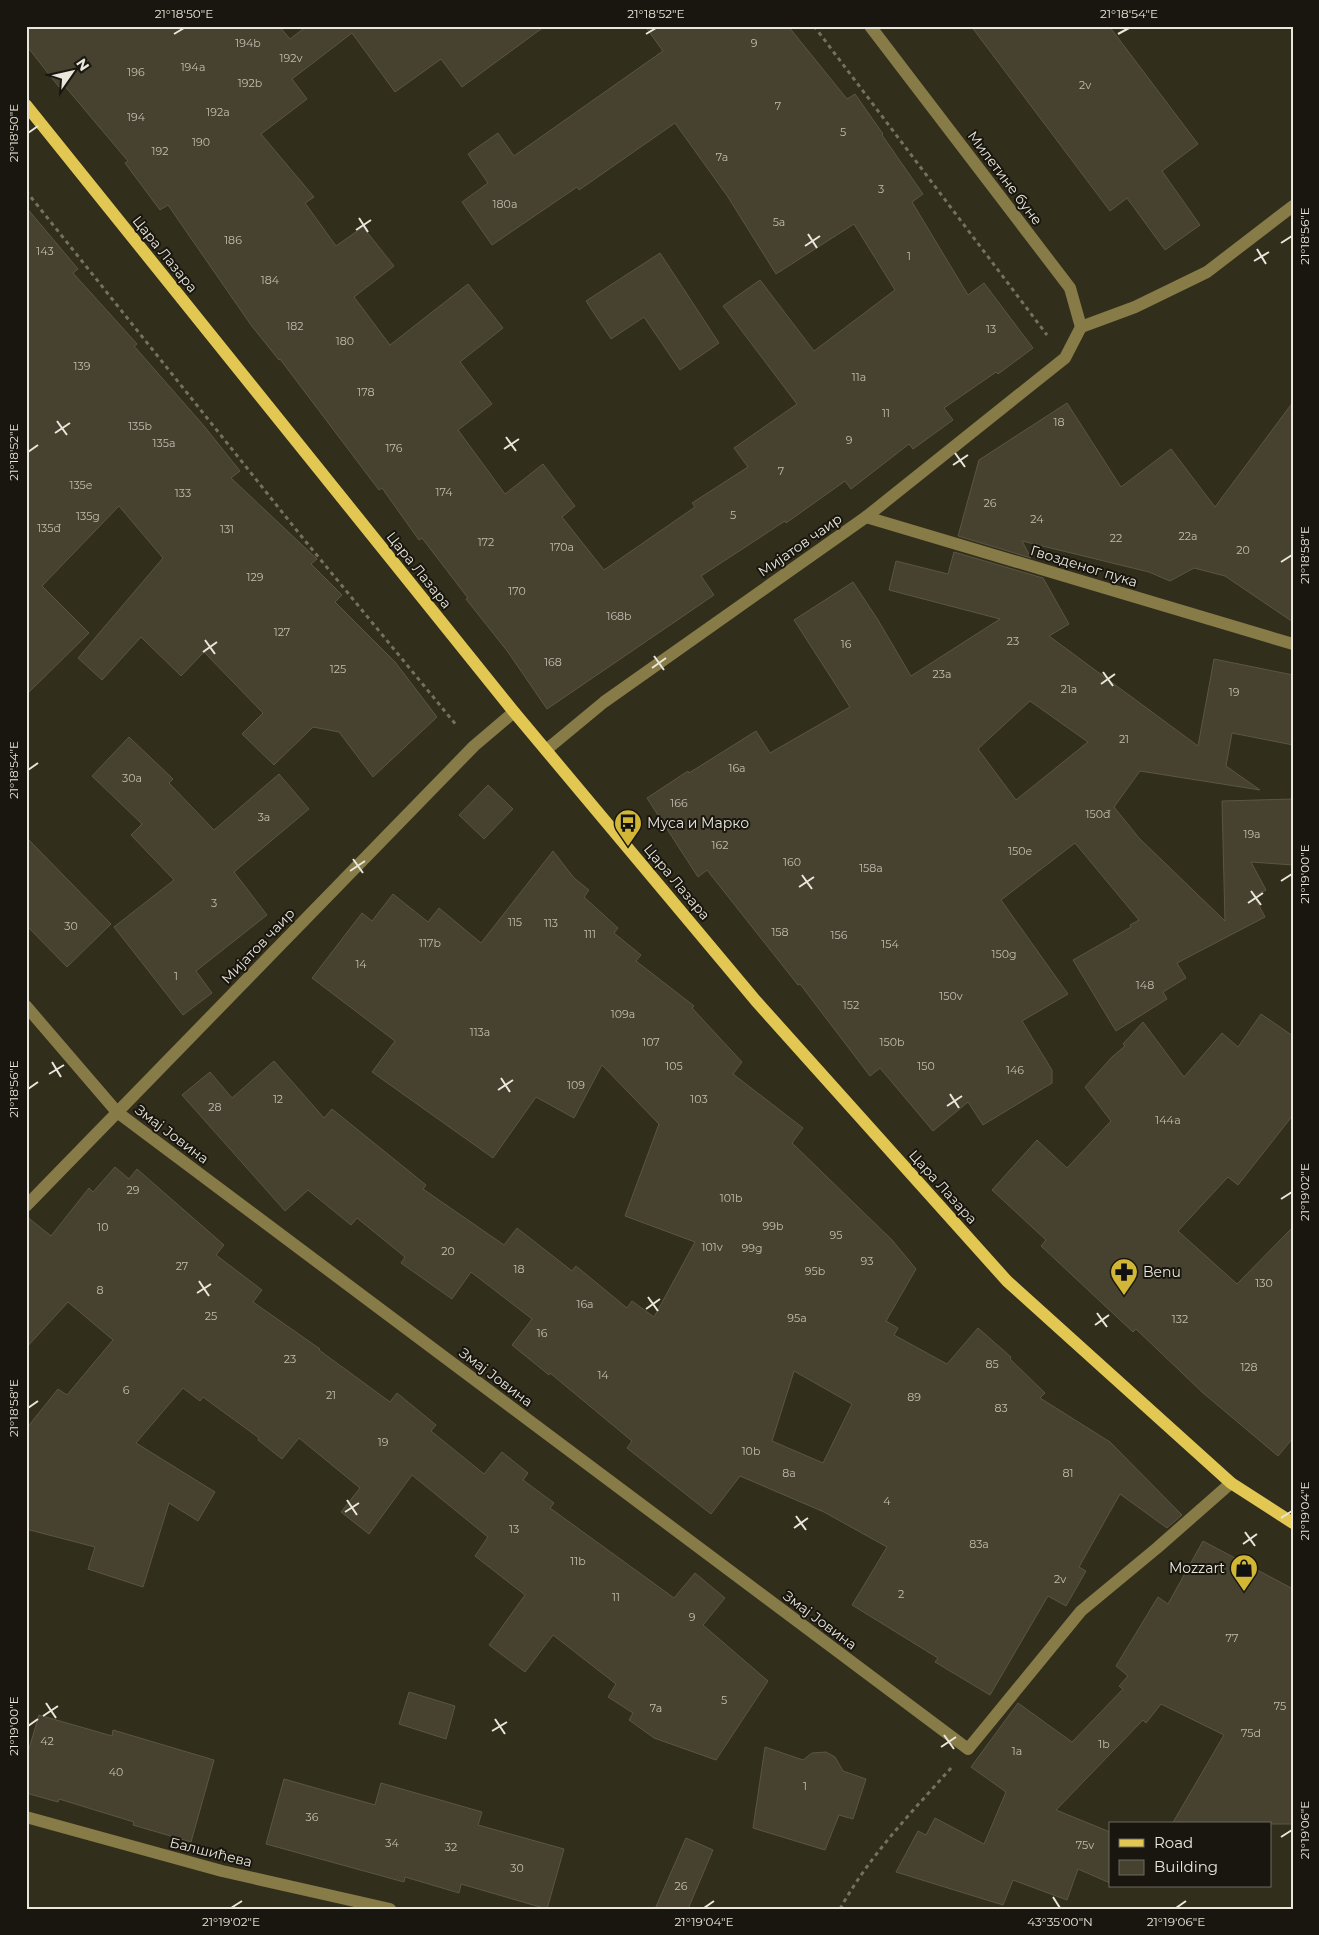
<svg xmlns="http://www.w3.org/2000/svg" width="1319" height="1935" font-family="Montserrat,sans-serif">
<rect width="100%" height="100%" fill="#322e1c"/>
<g fill="#47422f" stroke="#5b5643" fill-rule="evenodd">
<polygon points="26,26 279,26 290,39 307,26 545,26 462,87 441,59 395,92 352,33 292,79 307,99 261,134 314,197 305,203 336,246 363,227 394,266 354,297 390,345 468,284 503,328 460,362 492,404 458,430 505,494 543,464 575,506 562,517 604,570 695,507 692,503 748,467 734,448 797,404 723,306 760,280 814,351 895,290 854,224 776,274 728,197 675,123 579,190 577,187 492,245 462,202 488,183 468,154 498,133 514,156 663,51 645,26 788,26 847,99 855,94 883,134 882,135 923,194 912,202 968,295 984,283 1033,348 998,374 996,372 944,408 953,420 913,449 909,444 851,489 845,481 786,523 785,521 701,576 714,595 547,709 508,652 466,599 468,598 422,538 419,540 382,488 379,490 280,359 279,360 251,325 168,205 160,210 125,163 128,161 63,84 59,87 26,45"/>
<polygon points="971,26 1109,26 1198,144 1162,171 1200,225 1165,250 1127,198 1110,211"/>
<polygon points="26,207 78,269 73,273 137,344 134,346 204,426 240,471 231,478 317,559 311,564 342,595 335,602 395,662 437,717 373,777 339,732 313,727 274,765 242,734 263,713 204,652 181,676 141,637 102,680 78,658 163,558 119,506 42,586 89,633 26,695"/>
<polygon points="660,253 719,343 680,370 644,317 611,339 586,301"/>
<polygon points="1293,402 1293,622 1225,576 1194,568 1170,581 1149,572 1022,541 1031,558 958,536 979,460 1067,403 1121,487 1171,449 1215,507"/>
<path d="M954,552l89,26 26,46 -20,12 149,110 16,-87 79,16v70l-61,-12 -6,33 34,24 -120,-19 -26,36 25,31 86,83 -3,-120 71,-2v66l-42,-3 15,28 -12,6 11,21 -88,46 9,15 -23,14 4,7 -51,32 -43,-71 58,-33 -1,-2 9,-5 -64,-77 -74,57 67,94 -46,27 30,49v13l-69,42 -15,-23 -35,29 -53,-63 -10,8 -70,-92 -2,1 -91,-115 -9,7 -51,-79 41,-27 1,2 67,-42 14,22 80,-46 -56,-87 59,-38 25,38 33,56 89,-57 -111,-29 7,-29 52,13zM1030,701l58,41 -72,58 -38,-51z"/>
<polygon points="129,737 173,779 169,783 214,830 279,774 309,809 234,872 267,915 196,971 212,993 183,1015 114,927 174,880 131,835 142,824 92,776"/>
<polygon points="488,785 513,809 484,839 459,815"/>
<polygon points="26,837 111,924 67,967 26,925"/>
<path d="M553,851l21,27 15,12 -5,7 34,31 -4,5 27,22 -5,6 58,45 -2,2 50,54 -9,12 70,54 -11,15 100,97 24,29 -30,52 12,7 -4,7 53,29 31,-36 33,29 -1,2 35,34 -5,5 70,44 72,73 -15,13 -47,-34 -41,73 7,4 -20,35 -18,-10 -58,99 -55,-33 3,-4 -86,-53 35,-58 -63,-35 -84,-36 -29,38 -84,-66 5,-7 -82,-68 -1,2 -37,-30 20,-26 -61,-47 -19,27 -51,-36 4,-6 -48,-39 -6,7 -43,-35 -23,21 -103,-116 28,-23 22,26 42,-37 50,57 8,-9 94,76 -3,4 81,56 13,-17 55,43 4,-5 51,42 5,-7 22,16 41,-75 -70,-26 34,-92 -57,-59 -28,53 -38,-21 -43,61 -121,-86 23,-31 -83,-63 50,-65 10,8 21,-27 35,28 11,-14 42,35zM794,1371l58,33 -29,59 -51,-22z"/>
<polygon points="1261,1014 1293,1036 1293,1115 1238,1185 1228,1177 1178,1231 1237,1284 1293,1227 1293,1438 1278,1456 1202,1392 1136,1329 1133,1332 1041,1246 1046,1240 992,1190 1037,1140 1067,1168 1111,1121 1085,1087 1112,1057 1125,1046 1123,1044 1143,1022 1184,1077 1222,1033 1238,1047"/>
<polygon points="115,1167 129,1179 137,1169 224,1245 216,1255 262,1290 253,1302 320,1349 319,1350 390,1402 397,1393 436,1425 431,1431 484,1474 502,1452 528,1473 523,1480 554,1503 550,1508 674,1598 695,1573 725,1598 703,1625 768,1681 716,1760 654,1738 629,1720 633,1713 608,1697 616,1684 553,1635 525,1672 489,1645 525,1595 475,1556 488,1537 412,1475 369,1534 341,1512 360,1488 299,1438 282,1459 258,1440 259,1438 203,1397 200,1401 183,1388 136,1443 215,1492 198,1521 169,1503 143,1587 88,1569 95,1547 26,1529 26,1429 58,1389 67,1395 113,1340 68,1302 26,1348 26,1216 51,1236 89,1188 93,1192"/>
<polygon points="1203,1541 1293,1589 1293,1824 1172,1824 1224,1735 1161,1704 1146,1723 1143,1720 1056,1810 1110,1832 1110,1883 1078,1869 1067,1900 1013,1880 1003,1905 896,1872 918,1831 926,1835 935,1818 984,1844 1006,1792 971,1767 1018,1703 1072,1742 1123,1689 1119,1686 1128,1676 1116,1666 1158,1597 1168,1604"/>
<polygon points="409,1692 455,1706 446,1739 399,1724"/>
<polygon points="39,1715 112,1736 113,1730 214,1760 191,1842 133,1825 134,1822 59,1799 58,1802 26,1793 26,1759"/>
<polygon points="765,1747 803,1760 812,1753 826,1752 835,1757 843,1771 866,1779 853,1819 839,1815 825,1850 753,1828"/>
<polygon points="284,1779 375,1805 381,1783 482,1812 478,1825 564,1849 547,1909 461,1884 459,1893 405,1877 404,1882 266,1844"/>
<polygon points="686,1838 713,1850 688,1909 655,1909"/>
</g>
<g fill="none" stroke-linecap="round" stroke-linejoin="round">
<g stroke="#757162" stroke-width="3" stroke-dasharray="4 4" stroke-linecap="butt">
<polyline points="814,26 1047,335"/>
<polyline points="26,191 302,537 457,726"/>
<path d="M840,1909c29,-53 71,-96 111,-141"/>
</g>
<g stroke="#877b47" stroke-width="12">
<polyline points="1081,327 1135,307 1207,272 1293,206"/>
<polyline points="866,517 1293,644"/>
<polyline points="546,750 604,702 866,517 1065,358 1081,327 1070,288 870,26"/>
<polyline points="26,1006 117,1112 968,1749 1081,1611 1157,1548 1231,1483"/>
<polyline points="26,1206 474,746 514,712"/>
<polyline points="26,1817 222,1871 390,1909"/>
</g>
<polyline stroke="#e2c852" stroke-width="12" points="26,105 514,712 756,1001 1007,1281 1231,1483 1293,1523"/>
</g>
<path fill="none" stroke="#e9e6db" stroke-width="2" d="M174,34l10,-6M646,34l10,-6M1118,34l11,-6M28,133l10,-7M359,218l9,14M356,230l15,-10M808,234l9,14M1281,243l11,-7M805,246l15,-10M1257,249l9,15M1254,261l15,-9M57,421l10,14M55,433l15,-10M506,437l10,14M504,449l15,-10M28,452l10,-7M955,453l10,14M953,465l15,-10M1281,562l11,-7M205,640l10,14M203,652l14,-10M654,656l10,14M652,668l14,-10M1103,672l10,14M1101,684l14,-10M28,770l10,-7M353,859l10,14M350,871l15,-10M802,875l10,14M1281,881l11,-7M799,887l15,-10M1251,891l10,14M1248,903l15,-10M52,1062l9,15M49,1074l15,-9M501,1078l9,14M28,1089l10,-7M498,1090l15,-10M950,1094l9,14M947,1106l15,-10M1281,1199l11,-7M199,1281l10,15M197,1293l14,-9M648,1297l10,14M646,1309l14,-10M1097,1313l10,14M1095,1325l14,-10M28,1408l10,-7M347,1500l10,15M345,1512l14,-9M796,1516l10,14M1281,1518l11,-7M794,1528l14,-10M1245,1532l10,14M1243,1544l14,-10M46,1703l10,15M43,1716l15,-10M495,1719l10,15M28,1726l10,-7M492,1731l15,-9M944,1735l10,14M941,1747l15,-10M1281,1837l11,-7M1053,1897l7,11M231,1908l11,-7M704,1908l10,-7M1176,1908l10,-7"/>
<defs>
<g id="bus-pin" transform="scale(1.4375)"><path d="M0 17L-7.5 6A9.5 9.5 0 1 1 7.5 6Z" fill="#d2b635" stroke="#18160e"/><path d="M-5-6H5V4H4V6H2V4H-2V6H-4V4H-5ZM-3.5-4V0h7V-4ZM-3.5 1.2v1.5H-2V1.2ZM2 1.2v1.5H3.5V1.2Z" fill="#111"/></g>
<g id="pharmacy-pin" transform="scale(1.4375)"><path d="M0 17L-7.5 6A9.5 9.5 0 1 1 7.5 6Z" fill="#d2b635" stroke="#18160e"/><path d="M-2-6h4v4h4v4h-4v4h-4v-4h-4v-4h4Z" fill="#111"/></g>
<g id="shop-pin" transform="scale(1.4375)"><path d="M0 17L-7.5 6A9.5 9.5 0 1 1 7.5 6Z" fill="#d2b635" stroke="#18160e"/><path d="M-5-2.5h2.3a2.7 3.5 0 0 1 5.4 0H5L5.5 6h-11ZM-1.5-2.5h3a1.5 2.3 0 0 0-3 0Z" fill="#111"/></g>
</defs>
<g fill-rule="evenodd">
<use href="#bus-pin" x="628" y="823"/>
<use href="#pharmacy-pin" x="1124" y="1272"/>
<use href="#shop-pin" x="1244" y="1568"/>
</g>
<g text-anchor="middle" dominant-baseline="central" stroke-width="4" stroke-linejoin="round" paint-order="stroke">
<g font-size="11" fill="#c0bdb0">
<text x="248" y="43">194b</text>
<text x="754" y="43">9</text>
<text x="291" y="58">192v</text>
<text x="193" y="67">194a</text>
<text x="136" y="72">196</text>
<text x="250" y="83">192b</text>
<text x="1085" y="85">2v</text>
<text x="778" y="106">7</text>
<text x="218" y="112">192a</text>
<text x="136" y="117">194</text>
<text x="843" y="132">5</text>
<text x="201" y="142">190</text>
<text x="160" y="151">192</text>
<text x="722" y="157">7a</text>
<text x="881" y="189">3</text>
<text x="505" y="204">180a</text>
<text x="779" y="222">5a</text>
<text x="233" y="240">186</text>
<text x="45" y="251">143</text>
<text x="909" y="256">1</text>
<text x="270" y="280">184</text>
<text x="295" y="326">182</text>
<text x="991" y="329">13</text>
<text x="345" y="341">180</text>
<text x="82" y="366">139</text>
<text x="859" y="377">11a</text>
<text x="366" y="392">178</text>
<text x="886" y="413">11</text>
<text x="1059" y="422">18</text>
<text x="140" y="426">135b</text>
<text x="849" y="440">9</text>
<text x="164" y="443">135a</text>
<text x="394" y="448">176</text>
<text x="781" y="471">7</text>
<text x="81" y="485">135e</text>
<text x="444" y="492">174</text>
<text x="183" y="493">133</text>
<text x="990" y="503">26</text>
<text x="733" y="515">5</text>
<text x="88" y="516">135g</text>
<text x="1037" y="519">24</text>
<text x="49" y="528">135đ</text>
<text x="227" y="529">131</text>
<text x="1188" y="536">22a</text>
<text x="1116" y="538">22</text>
<text x="486" y="542">172</text>
<text x="562" y="547">170a</text>
<text x="1243" y="550">20</text>
<text x="255" y="577">129</text>
<text x="517" y="591">170</text>
<text x="619" y="616">168b</text>
<text x="282" y="632">127</text>
<text x="1013" y="641">23</text>
<text x="846" y="644">16</text>
<text x="553" y="662">168</text>
<text x="338" y="669">125</text>
<text x="942" y="674">23a</text>
<text x="1069" y="689">21a</text>
<text x="1234" y="692">19</text>
<text x="1124" y="739">21</text>
<text x="737" y="768">16a</text>
<text x="132" y="778">30a</text>
<text x="679" y="803">166</text>
<text x="1098" y="814">150đ</text>
<text x="264" y="817">3a</text>
<text x="1252" y="834">19a</text>
<text x="720" y="845">162</text>
<text x="1020" y="851">150e</text>
<text x="792" y="862">160</text>
<text x="871" y="868">158a</text>
<text x="214" y="903">3</text>
<text x="515" y="922">115</text>
<text x="551" y="923">113</text>
<text x="71" y="926">30</text>
<text x="780" y="932">158</text>
<text x="590" y="934">111</text>
<text x="839" y="935">156</text>
<text x="430" y="943">117b</text>
<text x="890" y="944">154</text>
<text x="1004" y="954">150g</text>
<text x="361" y="964">14</text>
<text x="176" y="976">1</text>
<text x="1145" y="985">148</text>
<text x="951" y="996">150v</text>
<text x="851" y="1005">152</text>
<text x="623" y="1014">109a</text>
<text x="480" y="1032">113a</text>
<text x="651" y="1042">107</text>
<text x="892" y="1042">150b</text>
<text x="674" y="1066">105</text>
<text x="926" y="1066">150</text>
<text x="1015" y="1070">146</text>
<text x="576" y="1085">109</text>
<text x="278" y="1099">12</text>
<text x="699" y="1099">103</text>
<text x="215" y="1107">28</text>
<text x="1168" y="1120">144a</text>
<text x="133" y="1190">29</text>
<text x="731" y="1198">101b</text>
<text x="773" y="1226">99b</text>
<text x="103" y="1227">10</text>
<text x="836" y="1235">95</text>
<text x="712" y="1247">101v</text>
<text x="752" y="1248">99g</text>
<text x="448" y="1251">20</text>
<text x="867" y="1261">93</text>
<text x="182" y="1266">27</text>
<text x="519" y="1269">18</text>
<text x="815" y="1271">95b</text>
<text x="1264" y="1283">130</text>
<text x="100" y="1290">8</text>
<text x="585" y="1304">16a</text>
<text x="211" y="1316">25</text>
<text x="797" y="1318">95a</text>
<text x="1180" y="1319">132</text>
<text x="542" y="1333">16</text>
<text x="290" y="1359">23</text>
<text x="992" y="1364">85</text>
<text x="1249" y="1367">128</text>
<text x="603" y="1375">14</text>
<text x="126" y="1390">6</text>
<text x="331" y="1395">21</text>
<text x="914" y="1397">89</text>
<text x="1001" y="1408">83</text>
<text x="383" y="1442">19</text>
<text x="751" y="1451">10b</text>
<text x="789" y="1473">8a</text>
<text x="1068" y="1473">81</text>
<text x="887" y="1501">4</text>
<text x="514" y="1529">13</text>
<text x="979" y="1544">83a</text>
<text x="578" y="1561">11b</text>
<text x="1060" y="1579">2v</text>
<text x="901" y="1594">2</text>
<text x="616" y="1597">11</text>
<text x="692" y="1617">9</text>
<text x="1232" y="1638">77</text>
<text x="724" y="1700">5</text>
<text x="1280" y="1706">75</text>
<text x="656" y="1708">7a</text>
<text x="1251" y="1733">75d</text>
<text x="47" y="1741">42</text>
<text x="1104" y="1744">1b</text>
<text x="1017" y="1751">1a</text>
<text x="116" y="1772">40</text>
<text x="805" y="1786">1</text>
<text x="312" y="1817">36</text>
<text x="392" y="1843">34</text>
<text x="1085" y="1845">75v</text>
<text x="451" y="1847">32</text>
<text x="517" y="1868">30</text>
<text x="681" y="1886">26</text>
</g>
<g font-size="14" fill="#e9e6db" stroke="#18160e">
<text transform="translate(1005 178) rotate(53)">Милетине буне</text>
<text transform="translate(165 254) rotate(51)">Цара Лазара</text>
<text transform="translate(800 545) rotate(-35)">Мијатов чаир</text>
<text transform="translate(1084 566) rotate(17)">Гвозденог пука</text>
<text transform="translate(419 570) rotate(51)">Цара Лазара</text>
<text transform="translate(677 882) rotate(50)">Цара Лазара</text>
<text transform="translate(258 946) rotate(-46)">Мијатов чаир</text>
<text transform="translate(172 1134) rotate(37)">Змај Јовина</text>
<text transform="translate(943 1187) rotate(48)">Цара Лазара</text>
<text transform="translate(496 1377) rotate(37)">Змај Јовина</text>
<text transform="translate(820 1620) rotate(37)">Змај Јовина</text>
<text transform="translate(211 1852) rotate(14)">Балшићева</text>
</g>
<g font-size="14" fill="#e9e6db" stroke="#18160e" text-anchor="start">
<text x="647" y="823">Муса и Марко</text>
<text x="1143" y="1272">Benu</text>
<text x="1225" y="1568" text-anchor="end">Mozzart</text>
</g>
</g>
<rect width="1319" height="1935" fill="none" stroke="#18160e" stroke-width="55"/>
<rect x="1109" y="1822" width="162" height="65" fill="#18160e" stroke="#6c6960"/>
<rect x="1119" y="1839" width="25" height="8" fill="#e2c852" stroke="#6c6960"/>
<text x="1154" y="1848" font-size="15" fill="#e9e6db">Road</text>
<rect x="1119" y="1860" width="25" height="15" fill="#47422f" stroke="#6c6960"/>
<text x="1154" y="1872" font-size="15" fill="#e9e6db">Building</text>
<g transform="translate(72 72) rotate(56)" stroke="#18160e" stroke-width="4" paint-order="stroke">
<path d="M0-4L9 19L0 12L-9 19Z" fill="#e9e6db"/>
<text y="-8" font-size="14" font-weight="bold" text-anchor="middle" fill="#e9e6db">N</text>
</g>
<rect x="28" y="28" width="1264" height="1880" fill="none" stroke="#e9e6db" stroke-width="2"/>
<g font-size="12" text-anchor="middle" fill="#e9e6db">
<text x="184" y="18">21°18'50"E</text>
<text x="656" y="18">21°18'52"E</text>
<text x="1129" y="18">21°18'54"E</text>
<text transform="translate(14 133) rotate(-90)" y="4">21°18'50"E</text>
<text transform="translate(1305 236) rotate(-90)" y="4">21°18'56"E</text>
<text transform="translate(14 452) rotate(-90)" y="4">21°18'52"E</text>
<text transform="translate(1305 555) rotate(-90)" y="4">21°18'58"E</text>
<text transform="translate(14 770) rotate(-90)" y="4">21°18'54"E</text>
<text transform="translate(1305 874) rotate(-90)" y="4">21°19'00"E</text>
<text transform="translate(14 1089) rotate(-90)" y="4">21°18'56"E</text>
<text transform="translate(1305 1192) rotate(-90)" y="4">21°19'02"E</text>
<text transform="translate(14 1408) rotate(-90)" y="4">21°18'58"E</text>
<text transform="translate(1305 1511) rotate(-90)" y="4">21°19'04"E</text>
<text transform="translate(14 1726) rotate(-90)" y="4">21°19'00"E</text>
<text transform="translate(1305 1830) rotate(-90)" y="4">21°19'06"E</text>
<text x="231" y="1926">21°19'02"E</text>
<text x="704" y="1926">21°19'04"E</text>
<text x="1060" y="1926">43°35'00"N</text>
<text x="1176" y="1926">21°19'06"E</text>
</g>
</svg>
